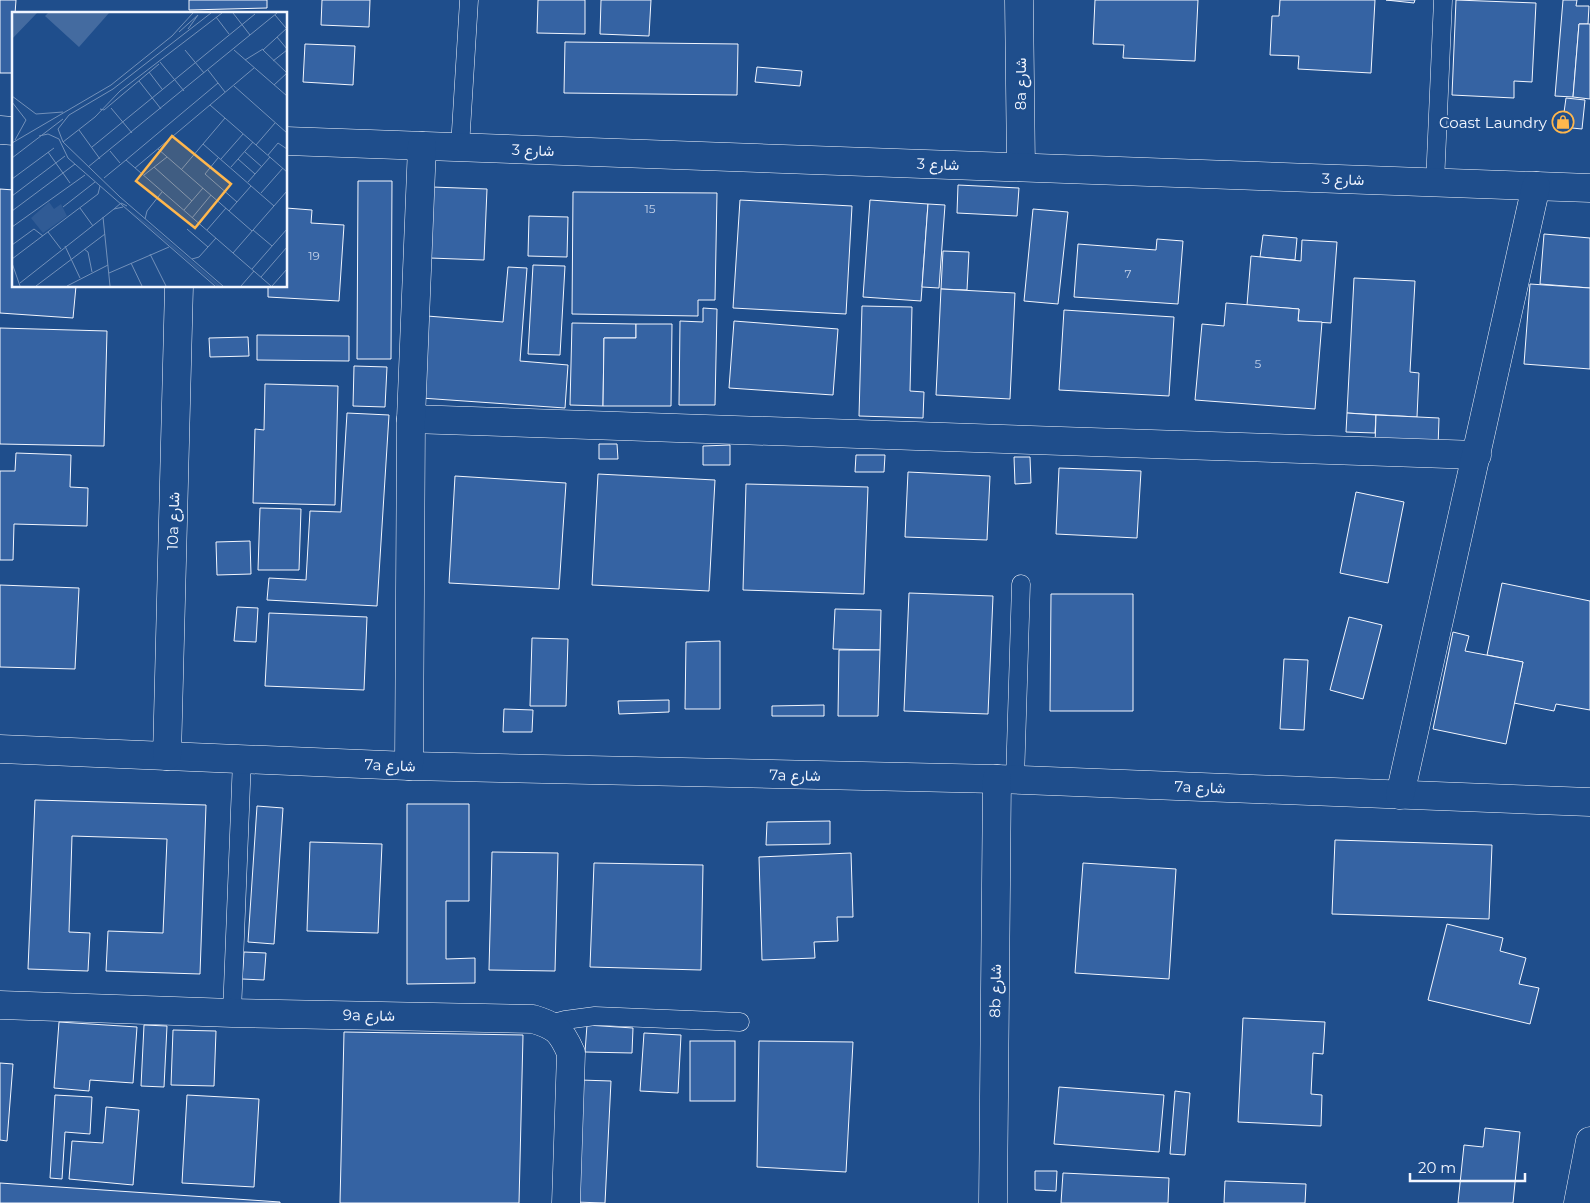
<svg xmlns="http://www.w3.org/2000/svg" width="1590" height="1203" font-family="Montserrat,Vazirmatn,sans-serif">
<rect width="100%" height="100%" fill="#1f4e8c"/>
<g fill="#3563a3" stroke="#f2f6ff">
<polygon points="0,0 16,0 15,14 14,14 13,73 0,73"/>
<polygon points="189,0 267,0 267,8 189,10"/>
<polygon points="322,0 370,0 369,27 321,25"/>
<polygon points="538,0 585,0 585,34 537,33"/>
<polygon points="601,0 651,0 649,36 600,34"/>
<polygon points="1095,0 1198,0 1195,61 1123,58 1124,45 1093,44"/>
<polygon points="1280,0 1375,0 1371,73 1298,69 1299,56 1270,55 1272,16 1279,16"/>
<polygon points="1386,0 1415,0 1414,3"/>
<polygon points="1456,0 1536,3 1532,82 1514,81 1514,98 1452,95"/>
<polygon points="1563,0 1577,0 1576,6 1589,6 1588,24 1579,24 1573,97 1555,96"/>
<polygon points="1579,24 1590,24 1590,99 1573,97"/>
<polygon points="565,42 738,44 737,95 564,93"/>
<polygon points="305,44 355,46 353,85 303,82"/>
<polygon points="757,67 802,71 800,86 755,82"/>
<polygon points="1566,98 1585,100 1582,129 1562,127"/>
<polygon points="358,181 392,181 391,359 357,359"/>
<polygon points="958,185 1019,188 1017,216 957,213"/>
<polygon points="432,187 487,189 484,260 430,258"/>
<polygon points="0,189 14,190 14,286 76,286 73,318 0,313"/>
<polygon points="573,192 717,193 715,300 698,300 698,316 572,314"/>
<polygon points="740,200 852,206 846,314 733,308"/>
<polygon points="870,200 928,204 921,301 863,297"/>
<polygon points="928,204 945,205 939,288 922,287"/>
<polygon points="286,208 312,210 311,223 344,225 339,301 268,297 268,286 286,286"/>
<polygon points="1033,209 1068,212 1058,304 1024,301"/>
<polygon points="529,216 568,217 567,257 528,256"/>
<polygon points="1544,234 1590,238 1590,288 1540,284"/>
<polygon points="1263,235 1297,238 1295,260 1260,257"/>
<polygon points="1157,239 1183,241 1178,304 1074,297 1078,244 1156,250"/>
<polygon points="1302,240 1337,242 1331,323 1298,321 1299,309 1247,305 1251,256 1301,261"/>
<polygon points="943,251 969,252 967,290 941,289"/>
<polygon points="533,265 565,266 560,355 528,354"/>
<polygon points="508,267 527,268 520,361 568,365 565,408 421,398 427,316 503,322"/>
<polygon points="1354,278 1415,281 1410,372 1419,373 1417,417 1347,413"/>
<polygon points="1530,284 1590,288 1590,369 1524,364"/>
<polygon points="941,289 1015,293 1010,399 936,395"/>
<polygon points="1226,303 1299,309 1298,321 1322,322 1315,409 1195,400 1202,324 1224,326"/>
<polygon points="862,306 912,307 910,391 924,392 923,418 859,416"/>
<polygon points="703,308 717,309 715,405 679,405 680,321 703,322"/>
<polygon points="1064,310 1174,317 1169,396 1059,390"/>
<polygon points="734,321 838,329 833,395 729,388"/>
<polygon points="572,323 636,324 636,338 604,338 603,406 570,405"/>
<polygon points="636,324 672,324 671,406 603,406 604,338 636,338"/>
<polygon points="0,328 107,331 104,446 0,444"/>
<polygon points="257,335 349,336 349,361 257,360"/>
<polygon points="248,337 249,356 210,357 209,338"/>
<polygon points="354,366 387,367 385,407 353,406"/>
<polygon points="265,384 338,386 335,505 253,503 255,429 264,430"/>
<polygon points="347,413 389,415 377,606 267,600 269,578 306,580 310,511 341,512"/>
<polygon points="1347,413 1376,415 1375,433 1346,432"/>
<polygon points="1376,415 1439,418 1438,448 1375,445"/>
<polygon points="599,444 617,444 618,459 599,459"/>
<polygon points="730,445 730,465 703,465 703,446"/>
<polygon points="16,453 71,455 70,487 88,488 87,526 14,524 13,560 0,560 0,471 15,471"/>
<polygon points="856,455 885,455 884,472 855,472"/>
<polygon points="1014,457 1030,457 1031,483 1015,484"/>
<polygon points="1059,468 1141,471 1137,538 1056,534"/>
<polygon points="908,472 990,476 987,540 905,537"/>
<polygon points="598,474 715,480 709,591 592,585"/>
<polygon points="455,476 566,483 559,589 449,583"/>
<polygon points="746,484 868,487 864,594 743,590"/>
<polygon points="1356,492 1404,502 1388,583 1340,573"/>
<polygon points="260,508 301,509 299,570 258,570"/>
<polygon points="250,541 251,574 217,575 216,542"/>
<polygon points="1502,583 1590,601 1590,710 1556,704 1554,711 1514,703 1523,662 1487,655"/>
<polygon points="0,585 79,588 75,669 0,667"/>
<polygon points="909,593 993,596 988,714 904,711"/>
<polygon points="1051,594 1133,594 1133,711 1050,711"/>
<polygon points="237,607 258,608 256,642 234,641"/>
<polygon points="835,609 881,610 880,650 833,649"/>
<polygon points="269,613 367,617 364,690 265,686"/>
<polygon points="1349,617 1382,625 1363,699 1330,690"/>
<polygon points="1453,632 1469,636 1465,651 1523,662 1506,744 1433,729"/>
<polygon points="532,638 568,639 566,706 530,706"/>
<polygon points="720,641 720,709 685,709 686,642"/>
<polygon points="839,650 880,650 878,716 838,716"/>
<polygon points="1284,659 1308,660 1304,730 1280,729"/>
<polygon points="669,700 669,712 619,714 618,701"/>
<polygon points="824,705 824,716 772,716 772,706"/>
<polygon points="504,709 533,710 532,732 503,732"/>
<polygon points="35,800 206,805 200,974 106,971 108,931 163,933 167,839 72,836 69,932 90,933 88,971 28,969"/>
<polygon points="407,804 469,804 469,901 446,901 446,959 475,958 475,983 407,984"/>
<polygon points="257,806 283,808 274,944 248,942"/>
<polygon points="830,821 830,844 766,845 767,822"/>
<polygon points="1335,840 1492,845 1489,919 1332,914"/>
<polygon points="310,842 382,844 378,933 307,931"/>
<polygon points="492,852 558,853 555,971 489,970"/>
<polygon points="851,853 853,917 837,917 838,941 814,942 815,958 762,960 759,857"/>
<polygon points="594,863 703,865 701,970 590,967"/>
<polygon points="1083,863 1176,869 1169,979 1075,973"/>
<polygon points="1447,924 1503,938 1500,951 1526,958 1519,984 1539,988 1530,1024 1428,1000"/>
<polygon points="244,952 266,953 264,980 242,979"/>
<polygon points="1243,1018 1325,1022 1323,1054 1313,1053 1311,1094 1322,1095 1321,1126 1238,1122"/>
<polygon points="59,1022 137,1027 133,1083 90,1080 89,1091 54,1088"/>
<polygon points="144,1025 167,1026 164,1087 141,1086"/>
<polygon points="587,1025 633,1028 632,1053 585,1052"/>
<polygon points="173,1030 216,1031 214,1086 171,1085"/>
<polygon points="344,1032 523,1035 519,1203 340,1203"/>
<polygon points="644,1033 681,1035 678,1093 640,1091"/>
<rect x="690" y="1041" width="45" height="60"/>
<polygon points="759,1041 853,1042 846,1172 757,1167"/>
<polygon points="0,1063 13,1064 7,1141 0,1140"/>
<polygon points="580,1080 611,1081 605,1203 574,1202"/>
<polygon points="1059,1087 1164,1095 1159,1152 1054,1144"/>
<polygon points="1175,1091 1190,1093 1185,1155 1170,1154"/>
<polygon points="55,1095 92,1097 90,1134 65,1132 62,1179 50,1178"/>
<polygon points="187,1095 259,1099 254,1187 182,1183"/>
<polygon points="106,1107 139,1110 133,1185 69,1179 72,1141 103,1143"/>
<polygon points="1485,1128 1520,1132 1513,1203 1458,1203 1464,1145 1483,1147"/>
<polygon points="1035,1171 1057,1171 1056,1191 1035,1190"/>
<polygon points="1063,1173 1169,1178 1168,1203 1061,1203"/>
<polygon points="1225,1181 1306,1184 1305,1203 1224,1203"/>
<polygon points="0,1183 280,1202 280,1203 0,1203"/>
</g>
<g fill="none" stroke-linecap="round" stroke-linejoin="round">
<g stroke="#f2f6ff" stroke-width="19">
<g id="service">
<polyline points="460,147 469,0"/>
<polyline points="1435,183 1443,0"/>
<polyline points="1015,780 1021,584"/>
<polyline points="232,1013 242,759"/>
<polyline points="550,1024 565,1020 595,1016 740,1022"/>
</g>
</g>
<g stroke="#f2f6ff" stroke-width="29">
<g id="minor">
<polyline points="1019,0 1021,167"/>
<polyline points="0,130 14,131"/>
<polyline points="286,141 1590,188"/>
<polyline points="411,419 1477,455"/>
<polyline points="0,749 409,766 997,779 1590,802"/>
<polyline points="167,756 179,286"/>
<polyline points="409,766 411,419 422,146"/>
<polyline points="1400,795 1536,186"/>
<path d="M0,1005l232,8 301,6c23,7 28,11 38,34l-5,150"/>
<polyline points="993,1203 997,779"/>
<polyline points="1578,1203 1590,1141"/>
</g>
</g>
<use href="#service" stroke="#1f4e8c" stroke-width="18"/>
<use href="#minor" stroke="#1f4e8c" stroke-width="28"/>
</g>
<defs>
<g id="shop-ring" transform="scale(1.125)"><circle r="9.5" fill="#1f4e8c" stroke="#ffb74d" stroke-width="1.5"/><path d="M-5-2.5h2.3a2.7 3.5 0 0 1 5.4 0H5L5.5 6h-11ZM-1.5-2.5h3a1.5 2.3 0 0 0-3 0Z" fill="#ffb74d"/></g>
</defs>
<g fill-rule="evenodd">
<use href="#shop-ring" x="1563" y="122"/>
</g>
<g text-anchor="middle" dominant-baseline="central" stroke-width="4" stroke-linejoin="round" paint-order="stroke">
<g font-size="12" fill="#c3d1e8">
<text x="650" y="208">15</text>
<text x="314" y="255">19</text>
<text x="1128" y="273">7</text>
<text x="1258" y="363">5</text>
</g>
<g font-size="15" fill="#f2f6ff" stroke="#1f4e8c">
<text transform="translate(1020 84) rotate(-90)">8a شارع</text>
<text transform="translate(533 150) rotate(2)">شارع 3</text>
<text transform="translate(938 164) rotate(2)">شارع 3</text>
<text transform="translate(1343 179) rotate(2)">شارع 3</text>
<text transform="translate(173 521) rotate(-88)">10a شارع</text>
<text transform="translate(390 765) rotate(2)">7a شارع</text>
<text transform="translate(795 775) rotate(1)">7a شارع</text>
<text transform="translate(1200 787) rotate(2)">7a شارع</text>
<text transform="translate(995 991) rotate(-89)">8b شارع</text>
<text transform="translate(369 1015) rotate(1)">9a شارع</text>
</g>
<g font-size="15" fill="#f2f6ff" stroke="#1f4e8c" text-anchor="end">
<text x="1547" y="122">Coast Laundry</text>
</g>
</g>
<g transform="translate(12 12)">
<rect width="275" height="275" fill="#1f4e8c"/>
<path d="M112,194l27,20 70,60h-4z" fill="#305b95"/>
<path d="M37,190l5,7 7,-5 6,12 -24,17 -12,-15z" fill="#305b95"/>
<path d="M0,1h25l-25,26zM36,1h61l-30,34 -34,-31z" fill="#446ba0"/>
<path fill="none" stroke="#7391ba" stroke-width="1" d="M221,1l17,22M263,3l11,13M204,5l13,17M167,20l19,-17 -10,14M265,25l10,12M173,38l19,23M222,38l53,46M233,48l18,-11M261,49l14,-11M148,50l24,29M196,58l17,22M137,60l13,17M275,61l-24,-23 24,-22M127,69l22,28M262,73l13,-12M222,74l53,47M0,84l24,18 27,-2M0,90l14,18 -11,20M198,93l77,67M99,96l21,25M88,97l4,1 55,-46M57,103l-11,14 5,13 57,55 103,89M57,103l44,-26 98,-76M67,118l21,29M27,124l9,-2 11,5 9,19 147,128M51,130l32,-25 25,-26 102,-78M0,131l99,-58 61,-49 21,-23M191,132l71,62M244,133l19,-22M80,135l163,-133M146,137l94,82M98,139l10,12M36,140l22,31M233,140l17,15M256,143l10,-12 9,6M0,146l51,-39M206,146l-13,16 32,28M209,147l22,-25M226,147l17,15M114,148l92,-77M76,155l189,-154M142,155l38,34M219,155l22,-25M123,156l119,-100M169,158l44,-52M132,163l23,-18M92,166l22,-18 145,126M0,167l42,-31M236,170l22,-25M249,181l22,-25M0,184l53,-40M51,195l32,-25M68,196l13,18M102,197l7,-6 6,3M172,198l19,-22M0,199l63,-47M217,199l22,-25M91,205l7,69M180,206l19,-23M133,207l2,-8 15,-19M0,215l73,-52M175,217l21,18M195,218l19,-22M241,218l19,16M36,220l13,17M0,233l22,-16 9,7M53,234l15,32M72,237l4,3 4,20M221,241l54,-62M138,242l16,32M0,247l86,-65 2,-8M180,247l7,-2 17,-19M0,251l8,23M119,251l11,23M240,257l35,-40M97,261l60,-26M249,265l26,-30M8,271l94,-74 9,-2M24,274l69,-52M55,274l41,-21M229,274l13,-15M260,274l15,-17"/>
<path fill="#ffb74d" fill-opacity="0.15" stroke="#ffb74d" stroke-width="2.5" d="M160,124l59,48 -36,44 -59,-47z"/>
<rect width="275" height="275" fill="none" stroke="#f2f6ff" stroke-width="2.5"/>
</g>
<path d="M1410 1173v8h115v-8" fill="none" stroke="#f2f6ff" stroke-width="2.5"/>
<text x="1418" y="1173" font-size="15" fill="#f2f6ff" stroke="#1f4e8c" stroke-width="4" paint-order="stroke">20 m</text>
</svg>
